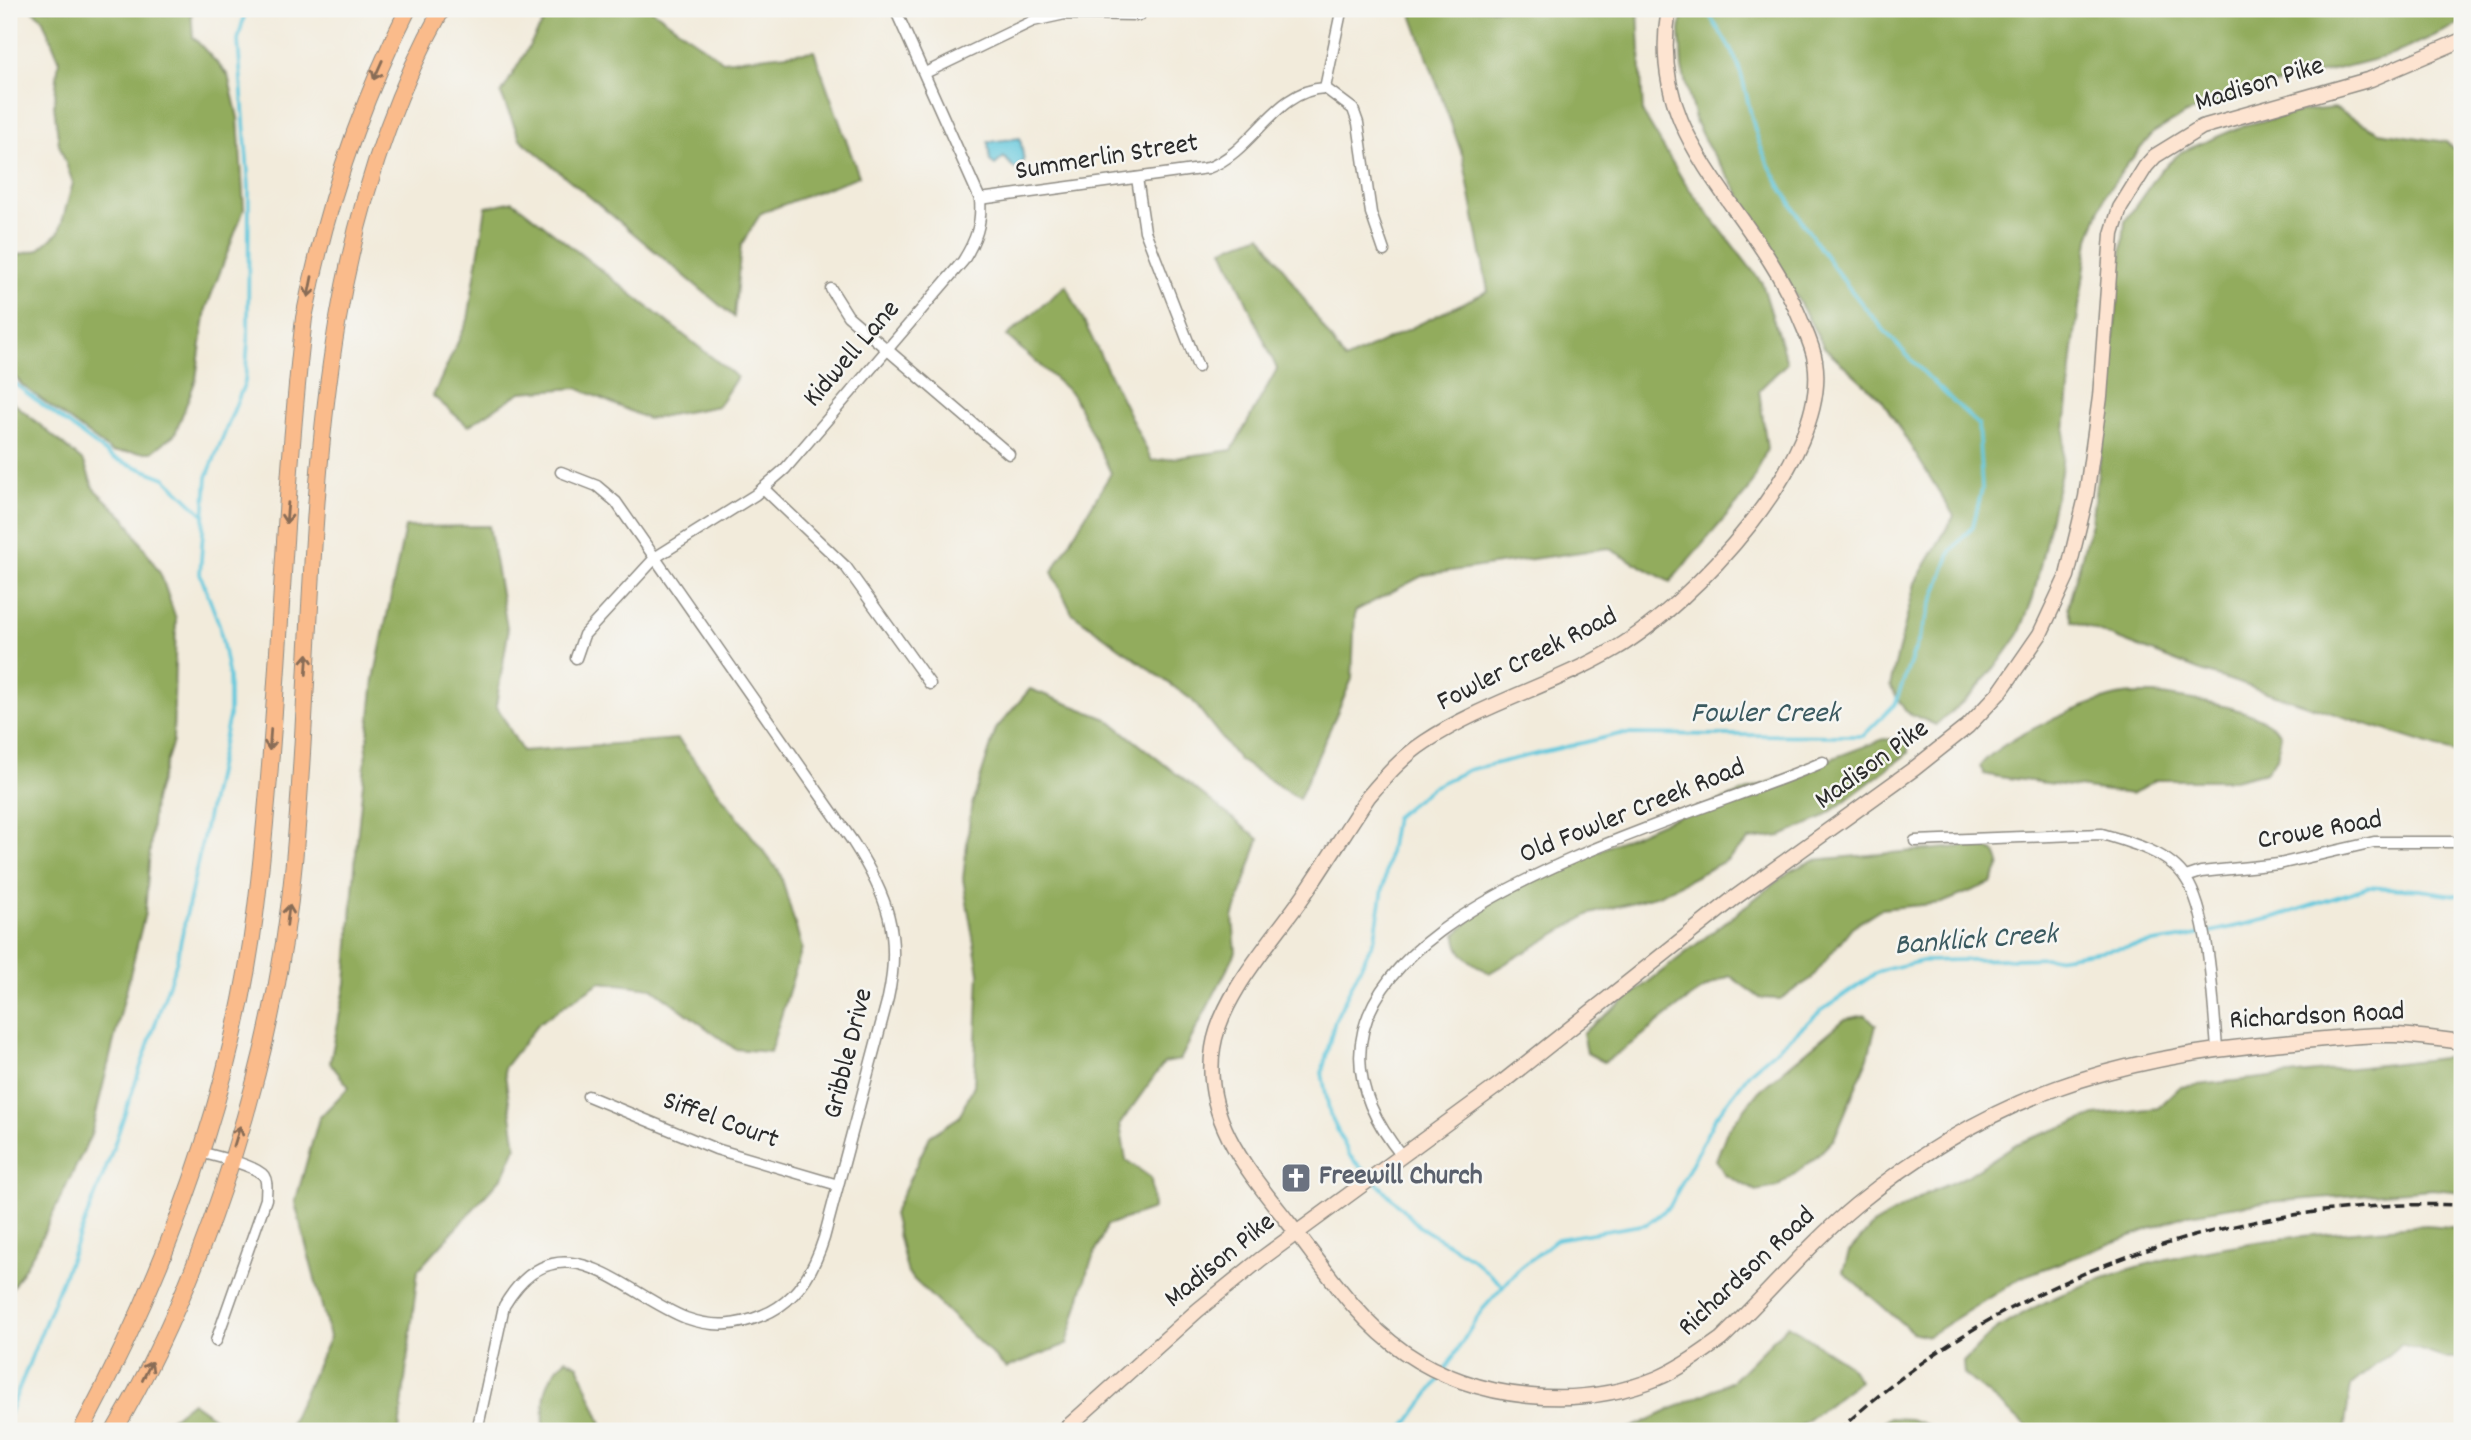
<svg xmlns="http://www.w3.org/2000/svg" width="2471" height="1440" font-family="Dekko,sans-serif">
<rect width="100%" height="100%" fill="#f6f6f2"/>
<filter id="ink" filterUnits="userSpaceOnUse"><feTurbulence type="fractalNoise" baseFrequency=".0143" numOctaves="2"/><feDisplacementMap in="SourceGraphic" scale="14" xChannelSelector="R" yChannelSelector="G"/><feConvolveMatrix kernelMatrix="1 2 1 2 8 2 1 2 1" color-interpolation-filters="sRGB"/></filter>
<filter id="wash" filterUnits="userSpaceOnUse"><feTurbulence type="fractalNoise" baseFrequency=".00686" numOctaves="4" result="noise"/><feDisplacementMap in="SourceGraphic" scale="28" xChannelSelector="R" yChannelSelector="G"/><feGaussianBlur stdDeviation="1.57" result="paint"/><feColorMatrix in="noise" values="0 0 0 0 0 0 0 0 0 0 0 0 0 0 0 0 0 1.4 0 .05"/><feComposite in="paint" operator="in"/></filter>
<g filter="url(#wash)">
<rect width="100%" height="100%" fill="#f2ebdb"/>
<g fill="#92ac5d" stroke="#5e6c44" stroke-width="2">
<polygon points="31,9 191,9 193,37 228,75 238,118 244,209 206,309 196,379 175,434 152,452 112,452 22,385 9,369 9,267 17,255 38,250 59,232 73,183 59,144 54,106 59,59 42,18"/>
<polygon points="551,9 651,9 723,61 814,51 859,176 761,213 741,245 734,317 520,139 501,94"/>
<polygon points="1410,9 1638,9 1643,113 1684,182 1762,283 1787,363 1759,390 1767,449 1749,490 1670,582 1608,548 1424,575 1355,611 1352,679 1299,799 1239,760 1192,700 1072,613 1052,572 1111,473 1073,395 1007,336 1066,285 1152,461 1232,450 1277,369 1223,249 1261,235 1345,360 1488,291 1463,157"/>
<polygon points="1683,9 2462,9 2462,23 2392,55 2249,91 2186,114 2153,133 2126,166 2105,195 2089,239 2073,348 2061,472 2033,598 2019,634 2001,660 1971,695 1936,725 1906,712 1890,686 1915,583 1954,516 1882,400 1824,347 1736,188 1707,145 1696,123 1682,68 1680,31"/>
<polygon points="2334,108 2379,132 2446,142 2462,155 2462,755 2198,670 2072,621 2068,606 2091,523 2107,408 2125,221 2161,170 2181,152 2245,125 2305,111"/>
<polygon points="513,201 737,377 718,406 648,419 577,388 521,392 468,426 433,396 468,320 486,207"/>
<polygon points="9,399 84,462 94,489 125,518 161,575 176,619 173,741 154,800 145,913 91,1135 37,1247 9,1293"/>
<polygon points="489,526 508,633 496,705 522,751 678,739 780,873 802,948 770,1052 735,1049 652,988 600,982 539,1023 504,1068 516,1147 504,1175 418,1270 399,1431 287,1431 330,1337 295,1203 319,1118 349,1087 330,1063 346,983 357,840 374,679 405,527"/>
<polygon points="1030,689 1107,719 1259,839 1233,918 1236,952 1180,1060 1164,1063 1120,1124 1126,1160 1151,1178 1153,1209 1107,1225 1088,1269 1067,1344 1006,1368 908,1274 893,1214 930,1136 959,1117 974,1085 979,973 963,879 971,808 996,729"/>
<path d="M2155,694c35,6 103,12 126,40l-4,24 -11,14 -32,8h-78l-24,14 -133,-17 -15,-3 -4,-8c20,-27 103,-62 137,-70 12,-3 26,-2 38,-2z"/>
<path d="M1884,739l24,2v12l-87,66 -40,17 -32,4 -22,20 -68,35 -69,19 -101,59c-17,-11 -33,-17 -33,-39l38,-37 167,-74z"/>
<path d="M1981,845l14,8 5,12 -9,18 -49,20 -62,6 -28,18 -41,52 -31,20 -20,-1 -30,-22c-47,18 -81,61 -126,86l-17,-9 -4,-20 206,-161 24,-12z"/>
<polygon points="1866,1015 1876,1025 1868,1058 1834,1139 1813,1160 1777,1187 1756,1191 1725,1175 1716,1160 1727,1131 1759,1091 1845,1019"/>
<polygon points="2452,1057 2462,1057 2462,1192 2432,1189 2256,1203 2189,1214 2022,1277 1928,1336 1912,1332 1843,1272 1849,1252 1873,1225 1928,1193 1967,1176 2016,1144 2095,1115 2158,1108 2180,1087"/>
<path d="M2426,1225l36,3v130h-18l-43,-14 -50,41 -7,46h-312l-68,-57 -1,-12c11,-10 22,-25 34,-33 128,-82 282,-92 429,-104z"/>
<polygon points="1788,1325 1849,1365 1859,1381 1793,1431 1625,1431 1732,1381"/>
<path d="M566,1359l12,6 27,66h-61c-1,-30 -2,-51 22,-72z"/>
<polygon points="192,1402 233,1431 155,1431"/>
<polygon points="1888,1418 1910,1419 1941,1431 1874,1431"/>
</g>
<polygon fill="#60c7dc" stroke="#467984" stroke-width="2" points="1020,138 1024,161 1015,169 1004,157 995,165 990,161 988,142"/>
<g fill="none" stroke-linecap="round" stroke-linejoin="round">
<g stroke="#60c7dc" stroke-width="3.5">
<polyline points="15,384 113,458 165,478 204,515"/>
<path d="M1368,1175l-18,-19 -20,-41 -8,-42 13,-53 40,-83 20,-120 37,-30 36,-17 152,-36 243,2 32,-32 56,-153 22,-25 9,-37 -4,-65c-85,-76 -155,-158 -209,-259 -16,-30 -19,-60 -28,-91 -6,-22 -24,-45 -35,-65"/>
<polyline points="1374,1180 1420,1227 1470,1257 1503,1286"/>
<polyline points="1445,1370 1482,1310 1519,1269 1557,1239 1647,1224 1670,1206 1715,1118 1750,1072 1821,1011 1879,971 1922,961 2055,958 2179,939 2273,918 2368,887 2420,890 2462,896"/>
<polyline points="9,1414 108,1163 176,963 229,716 229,677 219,624 200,574 207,477 245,382 248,342 249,187 238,40 246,9"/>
<polyline points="1402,1431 1441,1377"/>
</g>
</g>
</g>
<g filter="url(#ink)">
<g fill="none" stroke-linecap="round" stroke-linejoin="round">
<g stroke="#8e8b83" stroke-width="13">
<g id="street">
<polyline points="925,73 1033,21 1065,14 1140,15"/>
<polyline points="1325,88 1341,12"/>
<polyline points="1137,178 1145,231 1198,367"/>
<path d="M980,199l228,-31c46,-17 66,-78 117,-80l28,21 5,14 13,90 13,38"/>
<polyline points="831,289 848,316 1009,454"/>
<polyline points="763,488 846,567 930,684"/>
<path d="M576,658l8,-23 72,-78 99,-62 30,-26 178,-208c13,-21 19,-37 17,-62l-85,-190"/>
<path d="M1915,841l187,-7c28,8 68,19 84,45 24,36 27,125 31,169"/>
<polyline points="2186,877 2201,872 2279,864 2374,842 2462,842"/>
<polyline points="588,1096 716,1149 838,1185"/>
<path d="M200,1152c14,4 56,13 64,24 4,6 2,15 2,23l-50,142"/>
<path d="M1402,1156c-184,-226 290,-334 421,-394"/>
<path d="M477,1431l27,-125c55,-93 120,-12 182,12 28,10 51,8 77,-3 33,-13 51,-45 61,-77l64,-240c14,-64 -1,-103 -35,-156l-237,-340 -19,-16 -36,-14"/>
</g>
</g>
<g stroke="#8e8b83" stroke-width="17">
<g id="secondary">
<path d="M1669,9c-24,133 84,195 130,307 6,15 14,30 16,45 16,97 -123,243 -200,288 -61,36 -131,54 -190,93 -23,15 -40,35 -57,55 -22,33 -42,66 -64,98 -30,44 -83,100 -91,153 -11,70 35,123 75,174 36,45 68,97 116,130 72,49 174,59 254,26 23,-10 43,-25 63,-39 45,-43 87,-94 135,-134 132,-108 258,-149 427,-162 37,-3 74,-9 111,-8 23,1 46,4 68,7"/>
<polyline points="1063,1431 1198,1310 1261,1259 1504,1081 1733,899 1915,768 1968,726 2000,692 2040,634 2067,576 2086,497 2100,397 2112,234 2120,208 2146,166 2155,156 2202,127 2371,79 2462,40"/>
</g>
</g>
<g stroke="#8e8b83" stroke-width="18">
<g id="primary">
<path d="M81,1431c85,-160 151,-335 174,-516 25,-198 26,-399 49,-597 21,-109 54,-210 104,-309"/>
<path d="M114,1431c94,-158 164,-386 180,-569 27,-288 2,-592 148,-853"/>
</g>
</g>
<use href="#street" stroke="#fff" stroke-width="10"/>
<use href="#secondary" stroke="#fde4d1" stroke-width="14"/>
<use href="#primary" stroke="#fabb8b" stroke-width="16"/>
<path stroke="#2b2b2b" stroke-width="3.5" stroke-dasharray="10 5" stroke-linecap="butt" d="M1838,1431c169,-157 396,-233 624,-226"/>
</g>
<defs><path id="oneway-shaft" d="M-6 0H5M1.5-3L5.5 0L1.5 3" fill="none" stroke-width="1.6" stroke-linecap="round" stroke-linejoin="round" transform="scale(1.75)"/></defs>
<g stroke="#886c56">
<use href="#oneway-shaft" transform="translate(378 70) rotate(114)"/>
<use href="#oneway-shaft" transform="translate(310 287) rotate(101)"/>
<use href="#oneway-shaft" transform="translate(287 513) rotate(95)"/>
<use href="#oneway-shaft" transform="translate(307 664) rotate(-86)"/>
<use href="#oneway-shaft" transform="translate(270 740) rotate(94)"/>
<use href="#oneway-shaft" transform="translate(288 915) rotate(-83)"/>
<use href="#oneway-shaft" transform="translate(237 1136) rotate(-73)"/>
<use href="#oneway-shaft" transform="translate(147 1371) rotate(-64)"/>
</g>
</g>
<defs>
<g id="church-square" transform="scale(1.575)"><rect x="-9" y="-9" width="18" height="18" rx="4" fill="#6b7280" stroke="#f6f6f2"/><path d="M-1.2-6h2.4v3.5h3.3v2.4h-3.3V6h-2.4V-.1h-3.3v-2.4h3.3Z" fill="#fff"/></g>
</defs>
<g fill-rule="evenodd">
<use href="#church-square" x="1296" y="1178"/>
</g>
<g text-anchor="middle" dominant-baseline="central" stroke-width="5" stroke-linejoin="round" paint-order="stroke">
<g font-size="28" fill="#2b2b2b" stroke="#f6f6f2">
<text transform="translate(2260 86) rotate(-17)">Madison Pike</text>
<text transform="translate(1107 159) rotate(-9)">Summerlin Street</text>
<text transform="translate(853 355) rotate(-49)">Kidwell Lane</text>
<text transform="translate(1528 661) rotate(-27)">Fowler Creek Road</text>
<text transform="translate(1873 766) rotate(-36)">Madison Pike</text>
<text transform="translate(1633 813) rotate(-22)">Old Fowler Creek Road</text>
<text transform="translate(2320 832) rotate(-10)">Crowe Road</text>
<text transform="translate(2317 1018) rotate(-3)">Richardson Road</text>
<text transform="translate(850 1054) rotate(-76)">Gribble Drive</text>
<text transform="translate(720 1122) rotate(20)">Siffel Court</text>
<text transform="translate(1221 1262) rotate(-39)">Madison Pike</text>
<text transform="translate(1748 1273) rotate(-43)">Richardson Road</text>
</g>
<g font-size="28" font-weight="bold" fill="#5b616d" stroke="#f6f6f2" text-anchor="start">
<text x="1319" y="1178">Freewill Church</text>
</g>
<g font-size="30" font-style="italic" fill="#3b5a60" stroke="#f6f6f2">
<text x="1765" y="715">Fowler Creek</text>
<text transform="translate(1976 942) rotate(-4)">Banklick Creek</text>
</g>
</g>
<rect width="2471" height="1440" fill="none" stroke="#f6f6f2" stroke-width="35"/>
</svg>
